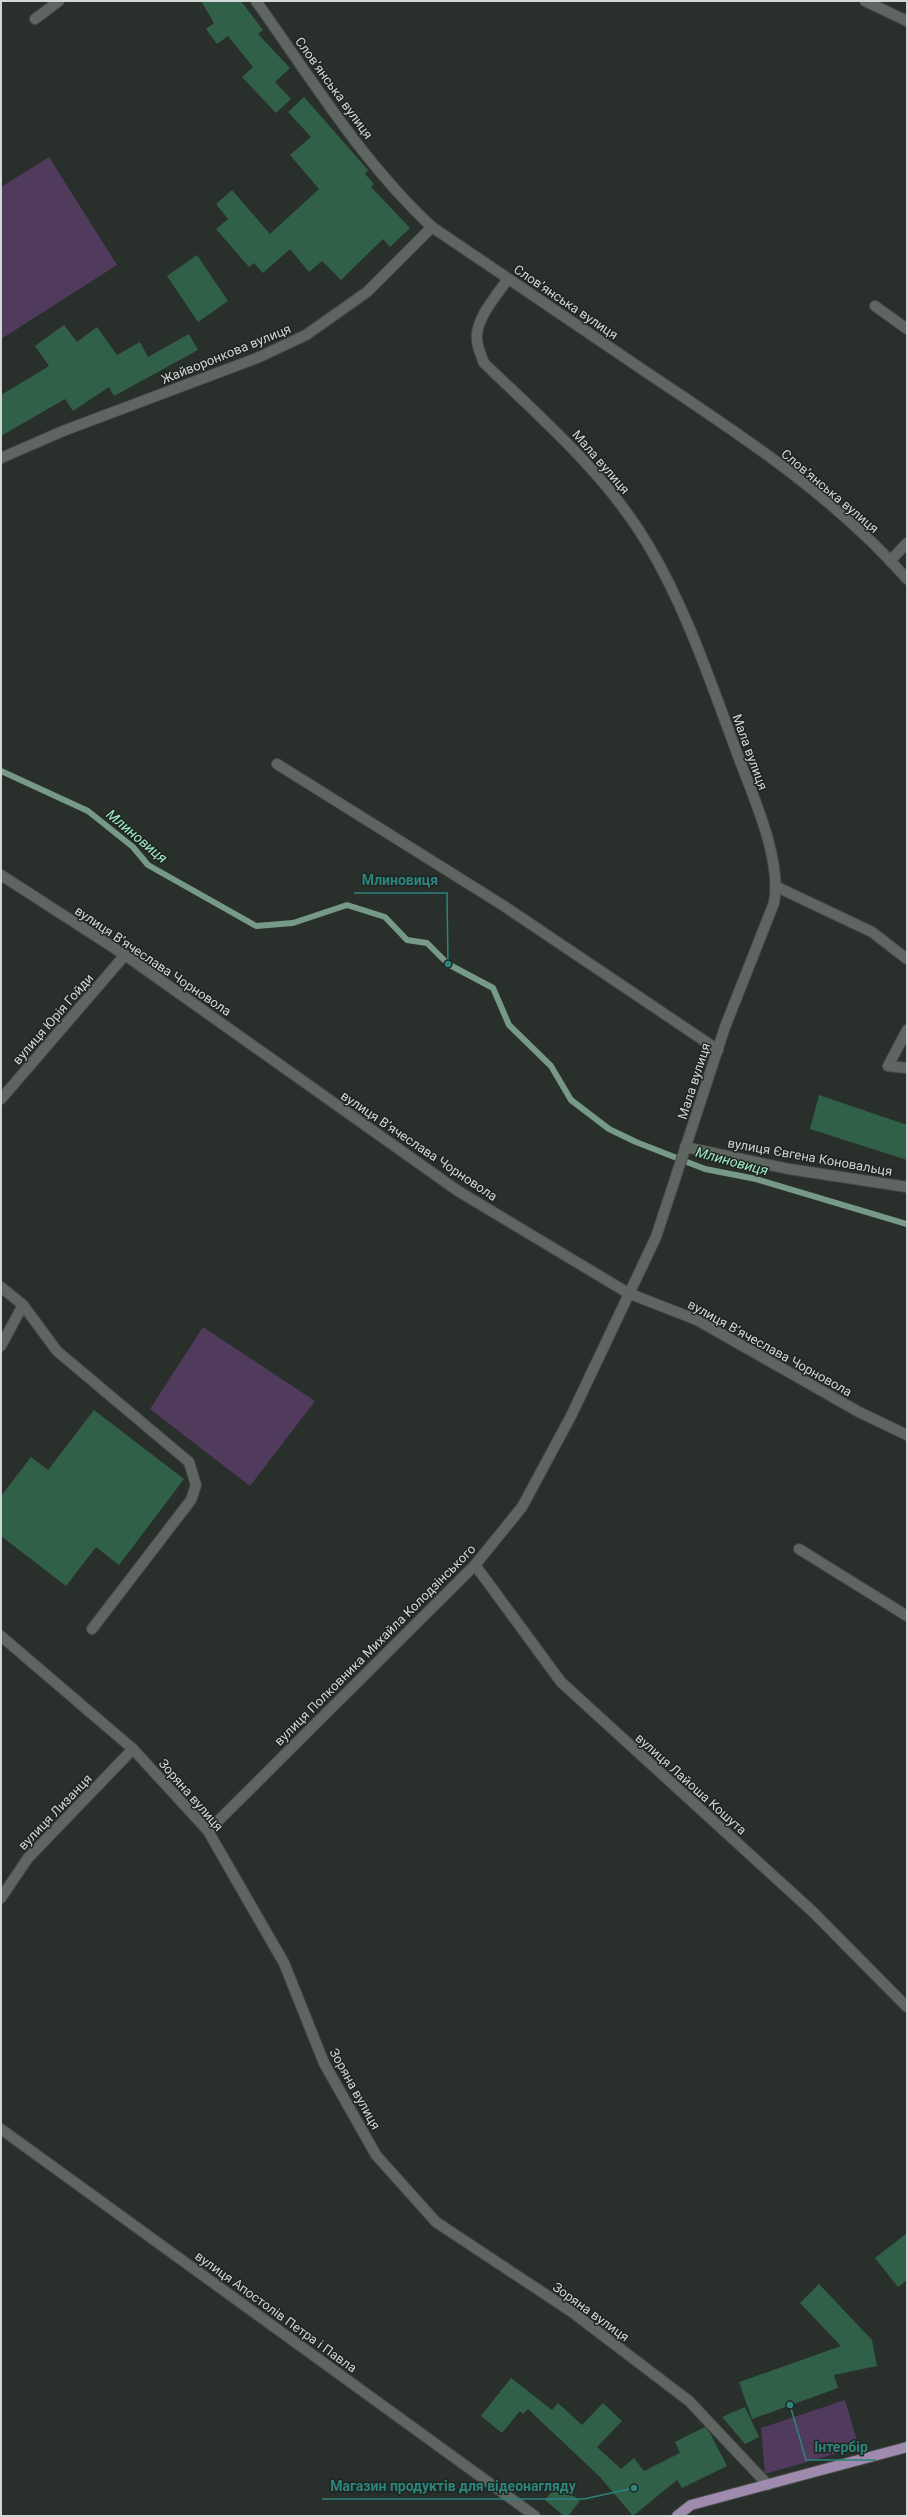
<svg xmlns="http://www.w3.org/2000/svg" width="908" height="2517" font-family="Roboto,sans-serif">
<rect width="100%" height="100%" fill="#292f2b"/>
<g fill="#513b5d">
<polygon points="49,157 117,265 1,339 1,187"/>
<polygon points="203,1327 315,1401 250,1486 150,1409"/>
<polygon points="845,2400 859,2447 765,2474 761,2428"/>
</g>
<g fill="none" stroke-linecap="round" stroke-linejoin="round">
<polyline stroke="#779a88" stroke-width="6" points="1,771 88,811 133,847 148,865 256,926 293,923 347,905 385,917 407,940 427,943 448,964 493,988 509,1025 551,1066 571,1100 609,1129 636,1142 705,1169 756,1179 907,1224"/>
</g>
<g fill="#316049">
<polygon points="201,1 241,1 263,30 258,34 290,68 275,82 291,99 276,113 242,77 253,67 228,36 217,44 206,29 214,23"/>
<polygon points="304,97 368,170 365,174 374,184 371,187 410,228 390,247 383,239 341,280 322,261 309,272 290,249 263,273 254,263 249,267 216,229 228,219 216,204 232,190 270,234 319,189 290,155 311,137 288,112"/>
<polygon points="197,255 228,301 198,322 167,276"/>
<polygon points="64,325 77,342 97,327 117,355 140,342 148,357 189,334 198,350 114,396 109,387 73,411 65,399 1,436 1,395 49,366 35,346"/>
<polygon points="819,1095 907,1125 907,1160 810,1129"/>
<polygon points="94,1410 184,1479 119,1565 96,1547 66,1586 1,1536 1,1496 31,1457 48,1470"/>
<polygon points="907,2233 907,2280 898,2287 875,2258"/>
<polygon points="819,2284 872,2340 877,2366 834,2375 838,2388 752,2419 739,2382 841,2346 800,2303"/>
<polygon points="511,2378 552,2410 558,2403 582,2425 603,2403 622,2421 597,2447 621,2469 634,2458 644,2471 680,2453 675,2442 705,2427 710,2433 727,2466 682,2488 677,2480 633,2516 600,2477 528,2409 523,2414 520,2411 502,2433 481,2416"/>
<polygon points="745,2407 759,2437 745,2444 722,2417"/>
<polygon points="558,2484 580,2501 568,2516 564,2516 545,2500"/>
</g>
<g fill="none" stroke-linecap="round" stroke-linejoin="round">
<g stroke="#474c4a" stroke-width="12">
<g id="minor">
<path d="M256,1c55,77 106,161 176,226 74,50 149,101 223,151 89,59 181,120 252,201"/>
<polyline points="865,1 907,21"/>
<polyline points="35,19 59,1"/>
<polyline points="875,306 907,329"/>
<polyline points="1,458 63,431 257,358 306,335 367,292 432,227"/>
<polyline points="890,561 907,543"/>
<polyline points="277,764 504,906 718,1050"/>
<polyline points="1,875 125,955 458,1191 628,1293 697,1320 859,1412 907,1435"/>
<polyline points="777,887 872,932 907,959"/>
<polyline points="907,1030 888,1066 907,1068"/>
<polyline points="1,1099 125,955"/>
<polyline points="685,1147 789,1169 907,1187"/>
<polyline points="1,1287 23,1305 1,1346"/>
<polyline points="23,1305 57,1351 189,1462 196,1485 191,1500 92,1629"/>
<polyline points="799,1549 907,1616"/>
<polyline points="475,1565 561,1682 813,1912 907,2007"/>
<polyline points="1,1636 133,1749 208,1831 284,1963 324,2063 376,2155 436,2222 572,2312 689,2401 768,2485"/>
<path d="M208,1831l267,-266 47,-58 49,-91 85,-179 69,-210 49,-124c8,-42 -19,-102 -34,-142 -28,-74 -52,-150 -93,-218 -42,-70 -105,-124 -163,-180 -3,-8 -7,-16 -7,-24 -2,-20 20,-44 31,-60"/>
<polyline points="1,1898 28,1858 133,1749"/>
<polyline points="1,2129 535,2516"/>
</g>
</g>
<g stroke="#474c4a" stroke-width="12">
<polyline id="major" points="677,2516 691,2505 907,2447"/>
</g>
<use href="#minor" stroke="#5f6662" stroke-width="10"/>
<use href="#major" stroke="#9f8bad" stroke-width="10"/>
</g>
<g text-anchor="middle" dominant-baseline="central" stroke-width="3" stroke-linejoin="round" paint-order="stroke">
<g font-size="13" fill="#d2d6d4" stroke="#1f2521">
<text transform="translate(334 88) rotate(54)">Словʼянська вулиця</text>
<text transform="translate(566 302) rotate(34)">Словʼянська вулиця</text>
<text transform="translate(226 354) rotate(-22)">Жайворонкова вулиця</text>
<text transform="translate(601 462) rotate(49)">Мала вулиця</text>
<text transform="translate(830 491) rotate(40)">Словʼянська вулиця</text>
<text transform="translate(750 752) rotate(70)">Мала вулиця</text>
<text transform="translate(153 961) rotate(34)">вулиця Вʼячеслава Чорновола</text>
<text transform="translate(53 1019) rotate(-49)">вулиця Юрія Гойди</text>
<text transform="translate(694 1081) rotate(-72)">Мала вулиця</text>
<text transform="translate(419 1146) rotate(34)">вулиця Вʼячеслава Чорновола</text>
<text transform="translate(810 1157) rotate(10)">вулиця Євгена Коновальця</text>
<text transform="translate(770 1348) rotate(29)">вулиця Вʼячеслава Чорновола</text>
<text transform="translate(375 1645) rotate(-45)">вулиця Полковника Михайла Колодзінського</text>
<text transform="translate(691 1784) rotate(42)">вулиця Лайоша Кошута</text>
<text transform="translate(191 1795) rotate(49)">Зоряна вулиця</text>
<text transform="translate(55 1812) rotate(-46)">вулиця Лизанця</text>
<text transform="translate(355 2089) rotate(61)">Зоряна вулиця</text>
<text transform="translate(276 2312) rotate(36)">вулиця Апостолів Петра і Павла</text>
<text transform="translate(591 2312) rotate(36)">Зоряна вулиця</text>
</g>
<g font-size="14" font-style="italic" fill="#9febc3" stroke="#1f2521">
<text transform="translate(137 836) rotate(40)">Млиновиця</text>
<text transform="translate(732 1161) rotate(15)">Млиновиця</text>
</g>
</g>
<path fill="none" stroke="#2c847d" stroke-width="1.5" d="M448 964L447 893H354M790 2405L806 2460H876M634 2488L584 2499H322"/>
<g fill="#2c847d" stroke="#1f2521" stroke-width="1.5">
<circle cx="448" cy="964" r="4"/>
<circle cx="790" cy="2405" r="4"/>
<circle cx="634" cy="2488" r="4"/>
</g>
<g font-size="14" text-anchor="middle" font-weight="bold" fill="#2c847d" stroke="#1f2521" stroke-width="3" stroke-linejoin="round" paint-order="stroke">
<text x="400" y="885">Млиновиця</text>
<text x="841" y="2452">Інтербір</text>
<text x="453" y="2491">Магазин продуктів для відеонагляду</text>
</g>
<rect width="908" height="2517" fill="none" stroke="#d2d6d4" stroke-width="4"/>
</svg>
